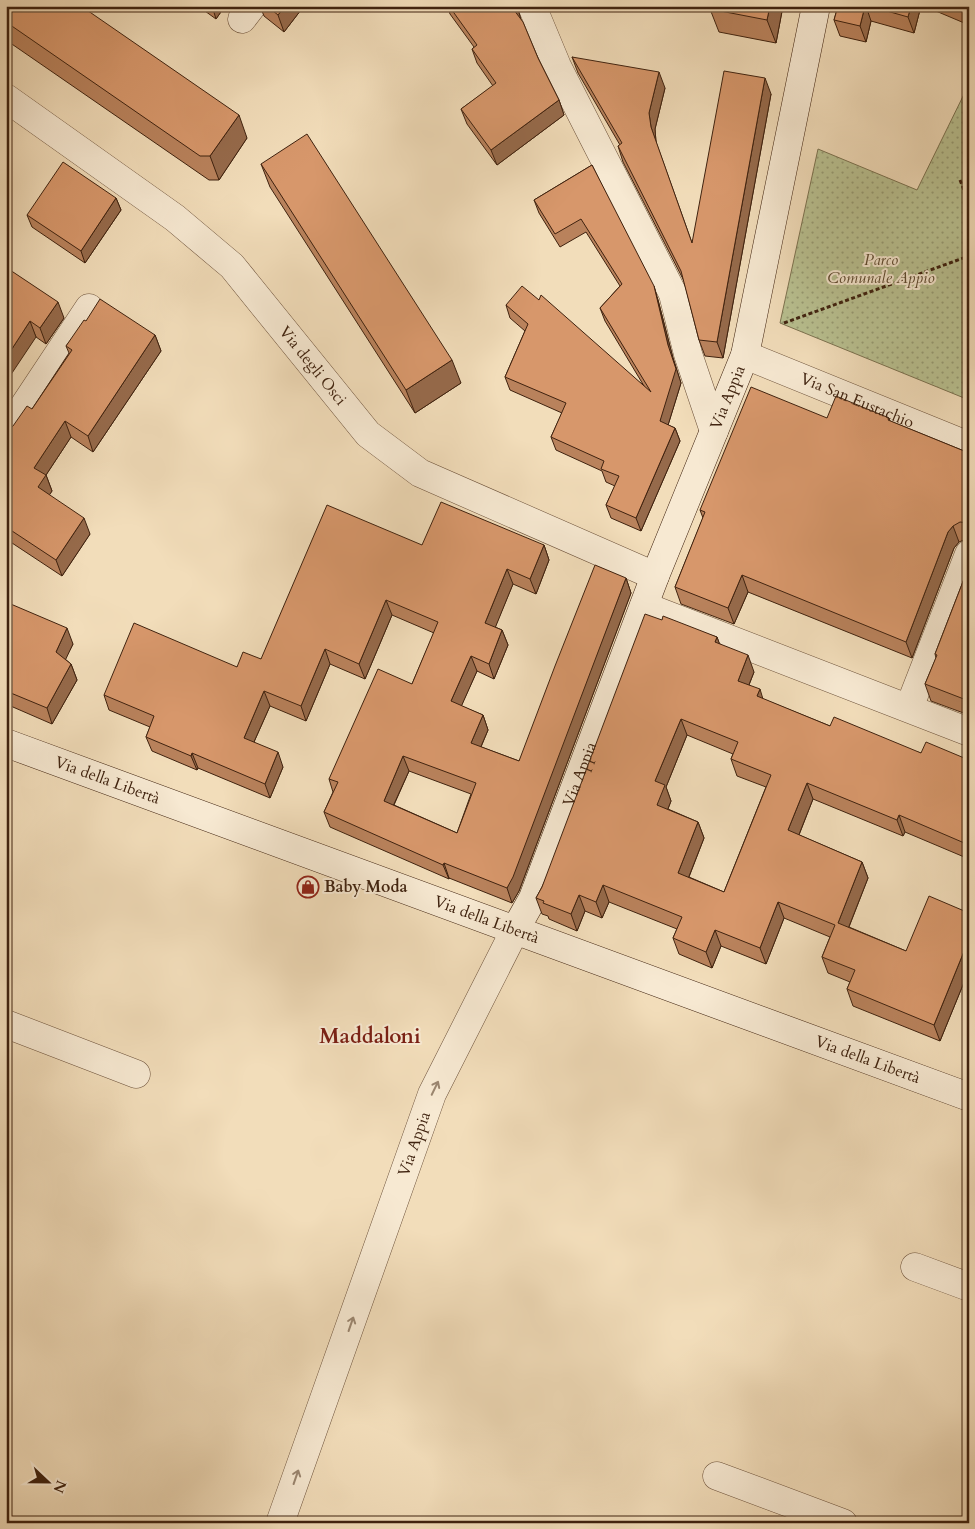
<svg xmlns="http://www.w3.org/2000/svg" width="975" height="1529" font-family="Cardo,serif">
<defs>
<pattern id="park-dots" width="8" height="8" patternUnits="userSpaceOnUse" patternTransform="scale(1.25)"><rect width="8" height="8" fill="#b9c191"/><path d="M2 2h.1M6 6h.1" fill="none" stroke="#989c75" stroke-width="1.8" stroke-linecap="round"/></pattern>
</defs>
<rect width="100%" height="100%" fill="#f2ddba"/>
<filter id="stains"><feTurbulence type="fractalNoise" baseFrequency=".004" numOctaves="4"/><feColorMatrix values="0 0 0 0 .2 0 0 0 0 .09 0 0 0 0 .02 0 0 0 .5 -.17"/></filter>
<radialGradient id="worn" r=".72"><stop offset=".6" stop-color="#630" stop-opacity="0"/><stop offset="1" stop-color="#630" stop-opacity=".3"/></radialGradient>
<polygon fill="url(#park-dots)" stroke="#7c7250" points="969,84 969,400 780,323 818,149 917,190"/>
<g fill="none" stroke-linecap="round" stroke-linejoin="round">
<g stroke="#6c513a" stroke-width="29">
<g id="street">
<polyline points="532,6 557,66 673,294 688,354 714,431"/>
<polyline points="242,19 252,6"/>
<path id="s1" d="M6,98l169,120 57,48 136,168 52,39 235,103"/>
<path id="s2" d="M745,355l224,91"/>
<polyline points="6,433 89,308"/>
<polyline points="644,606 969,732"/>
<polyline points="909,708 969,554"/>
<polyline points="6,1024 136,1074"/>
<polyline points="915,1267 969,1287"/>
<polyline points="717,1476 843,1523"/>
<path id="s3" d="M280,1523l152,-429 83,-164"/>
</g>
</g>
<g stroke="#3f220f" stroke-width="29">
<g id="secondary">
<path id="s4" d="M6,743l963,354"/>
<path id="s5" d="M515,930l18,-32 122,-322 90,-221 71,-349"/>
</g>
</g>
<g stroke="#3f220f" stroke-width="3" stroke-dasharray="4 2.5" stroke-linecap="butt">
<polyline points="960,180 969,203"/>
<polyline points="784,323 969,256"/>
</g>
<use href="#street" stroke="#f7e9d2" stroke-width="28"/>
<use href="#secondary" stroke="#f7e9d2" stroke-width="28"/>
</g>
<g fill="#b9825c" stroke="#3f220f" fill-rule="evenodd">
<polygon points="6,6 247,138 219,180 209,180 6,40"/>
<polygon points="198,6 225,6 216,19"/>
<polygon points="260,6 304,6 284,32 264,16"/>
<polygon points="447,6 517,6 521,20 538,58 559,100 564,115 497,165 467,124 461,109 493,86 477,63 472,49 474,47 450,14"/>
<polygon points="710,6 783,6 776,43 719,32 710,9"/>
<polygon points="838,6 921,6 914,33 871,21 866,42 840,36 834,20"/>
<polygon points="924,6 969,6 969,25"/>
<polygon points="572,57 665,88 655,129 656,142 692,243 771,94 723,358 705,356 699,340 684,281 623,162 618,146 620,145 578,73"/>
<polygon points="261,164 461,383 415,413 270,187"/>
<polygon points="592,165 658,300 673,358 681,383 668,425 675,428 680,441 641,531 611,518 606,505 615,486 606,482 602,471 556,450 551,437 562,413 510,390 505,377 525,331 510,318 506,305 539,300 644,386 605,321 600,308 620,286 586,232 560,247 539,213 534,200"/>
<polygon points="116,198 121,210 85,263 32,227 27,215"/>
<polygon points="6,269 64,318 46,344 36,337"/>
<polygon points="86,321 155,335 161,351 93,452 71,437 46,475 52,491 49,495 90,534 62,576 9,541 6,546 6,431 8,431 32,409 69,353 66,346"/>
<polygon points="827,418 889,418 890,421 969,453 969,539 966,539 959,542 954,548 912,658 748,592 734,624 681,604 675,587 703,518 700,510"/>
<path d="M422,545h122l5,15 -13,34 -23,-10 -18,43 7,3 6,15 -14,34 -17,-8 -16,35 22,9 5,15 -7,17 38,14 107,-183 5,15 -112,298 -7,12 -63,-25v1l-119,-52 -6,-15 9,-20 -4,-13 83,-95 22,-51 -42,-18 -27,64 -35,-15 -24,57 -36,-15 -16,36 29,25 -13,31 -72,-30 -1,2 -45,-19 -6,-14 4,-10 -41,-17 -5,-15 133,-28 24,-8zM409,771l62,23 -14,39 -63,-28z"/>
<polygon points="969,566 969,715 931,701 925,684 936,658 935,654"/>
<polygon points="6,602 73,644 65,659 71,664 77,680 52,724 6,704"/>
<path d="M662,620l55,17 2,6 35,29 -5,13 14,14 67,27 91,27 48,7v99l-64,-27 -2,4 -90,-37 -14,36 63,27 6,16 -19,49 57,24 63,-38v57l-29,71 -87,-35 -6,-17 3,-7 -22,-9 -6,-16 8,-20 -46,-19 -18,46 -45,-18 -9,22 -33,-14 -6,-16 4,-9 -68,-27 -7,16 -17,-7 -8,20 -28,-12 -1,-3 -6,-2 -6,-16 6,-11zM687,735l46,19 -2,5 6,17 29,11 -42,105 -35,-15 15,-39 -6,-16 -30,-13 3,-8 -5,-14z"/>
</g>
<g fill="#966a4b" stroke="#3f220f">
<polygon points="212,6 225,6 216,19"/>
<polygon points="285,6 304,6 284,32 278,15"/>
<polygon points="515,6 517,6 522,23 514,10"/>
<polygon points="770,6 783,6 776,43 767,20"/>
<polygon points="865,6 866,6 871,21 866,42 860,26"/>
<polygon points="911,6 921,6 914,33 908,17"/>
<polygon points="659,72 665,88 655,129 656,142 651,127 649,113"/>
<polygon points="765,78 771,94 723,358 717,342"/>
<polygon points="559,100 564,115 497,165 491,150"/>
<polygon points="239,115 247,138 219,180 210,156"/>
<polygon points="116,198 121,210 85,263 81,251"/>
<polygon points="654,286 658,300 673,358 681,383 665,435 660,421 668,345"/>
<polygon points="58,302 64,318 46,344 40,328"/>
<polygon points="30,321 36,337 6,382 6,358"/>
<polygon points="155,335 161,351 93,452 88,436"/>
<polygon points="452,360 461,383 415,413 406,390"/>
<polygon points="65,421 71,437 46,475 52,491 44,503 38,487 34,468"/>
<polygon points="675,428 680,441 641,531 636,518"/>
<polygon points="84,518 90,534 62,576 56,560"/>
<polygon points="953,526 959,542 954,548 912,658 906,642 948,532"/>
<polygon points="6,533 9,541 6,546"/>
<polygon points="544,545 549,560 536,594 530,579"/>
<polygon points="507,569 513,584 491,638 485,623"/>
<polygon points="742,575 748,592 734,624 728,608"/>
<polygon points="626,578 631,593 519,891 512,903 507,888"/>
<polygon points="386,600 392,615 365,679 359,664"/>
<polygon points="67,628 73,644 62,667 56,652"/>
<polygon points="502,630 508,645 494,679 489,664"/>
<polygon points="717,637 723,653 715,642"/>
<polygon points="325,649 330,664 306,721 301,706"/>
<polygon points="748,655 754,672 744,697 738,681"/>
<polygon points="471,656 477,671 457,716 451,701"/>
<polygon points="71,664 77,680 52,724 47,708"/>
<polygon points="760,689 765,706 757,696"/>
<polygon points="264,691 270,706 249,753 244,738"/>
<polygon points="483,715 488,730 476,758 471,743"/>
<polygon points="681,719 687,735 666,787 671,801 663,821 657,805 655,781"/>
<polygon points="278,752 283,767 270,798 265,784"/>
<polygon points="192,753 198,768 197,770 191,756"/>
<polygon points="403,756 409,771 389,815 384,801"/>
<polygon points="807,783 813,799 794,847 788,830"/>
<polygon points="899,815 905,832 903,836 897,820"/>
<polygon points="698,822 704,838 684,889 678,873"/>
<polygon points="862,862 868,878 844,939 838,923"/>
<polygon points="444,863 449,878 449,879 443,865"/>
<polygon points="603,885 609,902 602,918 596,902"/>
<polygon points="579,895 585,911 577,931 571,914"/>
<polygon points="778,902 784,918 766,964 760,948"/>
<polygon points="715,930 721,946 712,968 706,952"/>
<polygon points="969,939 969,970 940,1041 934,1025"/>
</g>
<g fill="#d7976b" stroke="#3f220f" fill-rule="evenodd">
<polygon points="6,6 81,6 239,115 210,156 200,156 6,22"/>
<polygon points="267,6 285,6 278,15"/>
<polygon points="449,6 516,6 517,8 514,10 523,22 538,58 559,100 491,150 461,109 496,83 472,49 477,45"/>
<polygon points="710,6 770,6 767,20 710,9"/>
<polygon points="838,6 865,6 860,26 834,20"/>
<polygon points="869,6 911,6 908,17"/>
<polygon points="957,6 969,6 969,11"/>
<polygon points="572,57 659,72 649,113 651,127 692,243 724,71 765,78 717,342 699,340 681,271 618,146 622,143"/>
<polygon points="307,134 452,360 406,390 261,164"/>
<polygon points="63,162 116,198 81,251 27,215"/>
<polygon points="592,165 654,286 668,345 676,369 660,421 675,428 636,518 606,505 619,476 601,469 604,461 551,437 566,403 505,377 528,324 506,305 522,286 539,300 541,295 651,392 600,308 622,284 581,219 555,234 534,200"/>
<polygon points="7,268 58,302 40,328 30,321 6,358"/>
<polygon points="100,299 155,335 88,436 65,421 34,468 46,475 38,487 84,518 56,560 6,527 6,431 13,426 27,406 32,409 72,350 66,346 84,320 86,321"/>
<polygon points="751,387 827,418 836,396 889,418 888,420 969,453 969,523 960,522 953,526 948,532 906,642 742,575 728,608 675,587 705,512 700,510"/>
<path d="M441,502l103,43 -14,34 -23,-10 -22,54 17,7 -13,34 -18,-8 -20,45 32,14 -12,28 48,18 36,-95 40,-101 31,13 -113,299 -6,11 -63,-25 -1,2 -119,-53 14,-30 -9,-3 49,-110 34,15 26,-62 -52,-22 -27,64 -34,-15 -24,57 -37,-15 -20,47 34,14 -13,32 -73,-31 -1,3 -45,-19 8,-21 -50,-21 30,-72 103,44 6,-15 18,7 66,-154 95,40zM403,756l73,27 -19,50 -73,-32z"/>
<polygon points="969,566 969,701 925,684 937,655 935,654"/>
<polygon points="6,602 67,628 56,652 71,664 47,708 6,691"/>
<path d="M645,614l17,6 1,-4 54,21 -2,5 33,13 -10,26 22,8 -3,7 73,30 4,-9 87,36 5,-11 43,18v85l-70,-30 -2,5 -90,-37 -19,47 74,32 -24,61 68,28 23,-55 40,17v26l-35,86 -87,-36 8,-19 -33,-13 13,-32 -57,-23 -18,46 -45,-18 -9,22 -33,-14 9,-21 -79,-32 -7,17 -17,-7 -8,19 -28,-11 1,-2 -8,-3 6,-11zM681,719l57,23 -7,17 40,16 -47,117 -46,-19 20,-51 -41,-17 8,-20 -10,-4z"/>
</g>
<defs><path id="oneway-shaft" d="M-6 0H5M1.5-3L5.5 0L1.5 3" fill="none" stroke-width="1.6" stroke-linecap="round" stroke-linejoin="round" transform="scale(1.25)"/></defs>
<g stroke="#9b8670">
<use href="#oneway-shaft" transform="translate(435 1088) rotate(-64)"/>
<use href="#oneway-shaft" transform="translate(351 1324) rotate(-71)"/>
<use href="#oneway-shaft" transform="translate(296 1477) rotate(-71)"/>
</g>
<defs>
<g id="shop-ring" transform="scale(1.125)"><circle r="9.5" fill="#f7e9d2" stroke="#8f2418" stroke-width="1.5"/><path d="M-5-2.5h2.3a2.7 3.5 0 0 1 5.4 0H5L5.5 6h-11ZM-1.5-2.5h3a1.5 2.3 0 0 0-3 0Z" fill="#8f2418"/></g>
</defs>
<g fill-rule="evenodd">
<use href="#shop-ring" x="308" y="887"/>
</g>
<g text-anchor="middle" dominant-baseline="central" stroke-width="4" stroke-linejoin="round" paint-order="stroke">
<g font-size="16" font-style="italic" fill="#5e4a30" stroke="#f7e9d2">
<text x="881" y="260">Parco<tspan x="881" dy="18">Comunale Appio</tspan></text>
</g>
<g font-size="16" fill="#3f220f" stroke="#f7e9d2">
<text stroke="none"><textPath href="#s1" startOffset="410">Via degli Osci</textPath></text>
<text stroke="none"><textPath href="#s5" startOffset="574">Via Appia</textPath></text>
<text stroke="none"><textPath href="#s2" startOffset="121">Via San Eustachio</textPath></text>
<text stroke="none"><textPath href="#s5" startOffset="169">Via Appia</textPath></text>
<text stroke="none"><textPath href="#s4" startOffset="108">Via della Libertà</textPath></text>
<text stroke="none"><textPath href="#s4" startOffset="512">Via della Libertà</textPath></text>
<text stroke="none"><textPath href="#s4" startOffset="918">Via della Libertà</textPath></text>
<text stroke="none"><textPath href="#s3" startOffset="402">Via Appia</textPath></text>
</g>
<g font-size="16" font-weight="bold" fill="#3f220f" stroke="#f7e9d2" text-anchor="start">
<text x="324" y="887">Baby Moda</text>
</g>
<g font-size="21" font-weight="bold" fill="#7a1f14" stroke="#f7e9d2">
<text x="370" y="1036">Maddaloni</text>
</g>
</g>
<rect width="975" height="1529" fill="none" stroke="#f2ddba" stroke-width="25"/>
<rect x="8" y="8" width="960" height="1514" fill="none" stroke="#3f220f" stroke-width="2.5"/>
<rect x="12" y="12" width="950" height="1504" fill="none" stroke="#3f220f"/>
<g transform="translate(48 1482) rotate(112)" stroke="#f7e9d2" stroke-width="4" paint-order="stroke">
<path d="M0-4L9 19L0 12L-9 19Z" fill="#3f220f"/>
<text y="-8" font-size="14" font-weight="bold" text-anchor="middle" fill="#3f220f">N</text>
</g>
<rect width="100%" height="100%" filter="url(#stains)"/>
<rect width="100%" height="100%" fill="url(#worn)"/>
</svg>
